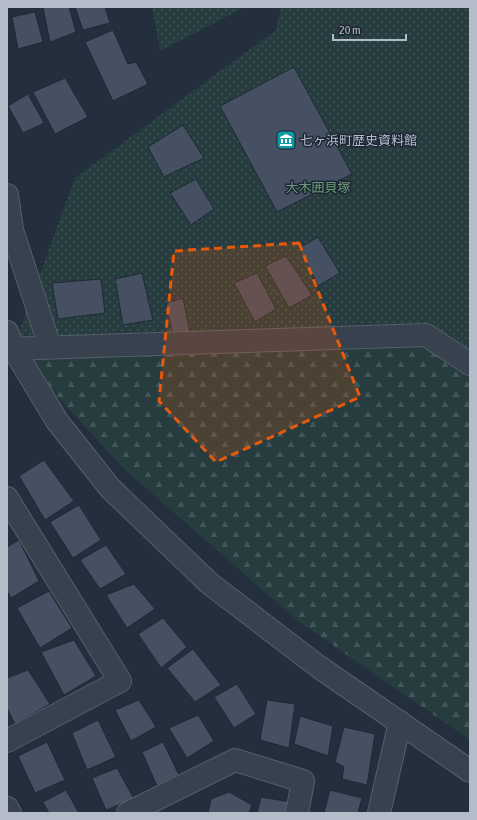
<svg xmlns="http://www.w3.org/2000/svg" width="477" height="820" font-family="'Asap Condensed','Noto Sans JP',sans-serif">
<defs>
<pattern id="forest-firs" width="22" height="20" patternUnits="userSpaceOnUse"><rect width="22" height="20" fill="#263c3f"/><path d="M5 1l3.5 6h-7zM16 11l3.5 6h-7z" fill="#435659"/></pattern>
<pattern id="park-dots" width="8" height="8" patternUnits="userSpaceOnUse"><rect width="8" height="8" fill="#263c3f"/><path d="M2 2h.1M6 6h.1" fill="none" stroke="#435659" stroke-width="1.8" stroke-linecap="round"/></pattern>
</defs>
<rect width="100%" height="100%" fill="#242f3e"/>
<polygon fill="url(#forest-firs)" points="426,335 470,364 470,740 298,621 123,468 13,348"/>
<g fill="url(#park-dots)">
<polygon points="152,7 245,7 160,51"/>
<polygon points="281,7 470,7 470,364 426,335 13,348 75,178 276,30"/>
</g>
<g fill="#455162" stroke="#1f2835">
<polygon points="48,7 69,7 76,32 50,42 43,8"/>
<polygon points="75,7 105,7 110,23 83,30"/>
<polygon points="35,12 43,42 18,49 12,17"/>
<polygon points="113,30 128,64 136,62 148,84 113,101 85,42"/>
<polygon points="294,67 352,174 277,212 220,106"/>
<polygon points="65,78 88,117 55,134 33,92"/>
<polygon points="28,94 44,123 23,133 8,106"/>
<polygon points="183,125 204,158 164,177 148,147"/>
<polygon points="196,179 214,209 191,225 170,193"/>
<polygon points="318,237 340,273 318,286 299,248"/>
<polygon points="286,256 312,295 289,308 265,266"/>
<polygon points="142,273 153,320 123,325 115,279"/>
<polygon points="257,273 276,309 255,322 234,283"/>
<polygon points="101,279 105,313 58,319 52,283"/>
<polygon points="183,298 190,332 173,337 166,303"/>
<polygon points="44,460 74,501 45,520 19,476"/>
<polygon points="79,505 101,540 73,558 50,522"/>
<polygon points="19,540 39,581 11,598 7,591 7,547"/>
<polygon points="106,545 126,574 100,589 80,560"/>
<polygon points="134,584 155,609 127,628 106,595"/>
<polygon points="49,591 72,628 40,648 17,608"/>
<polygon points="163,618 187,647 161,668 138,634"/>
<polygon points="74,640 96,676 64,695 41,652"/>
<polygon points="193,649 221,685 195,702 167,668"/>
<polygon points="28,670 50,704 15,724 7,708 7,678"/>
<polygon points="237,684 256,714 234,728 214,697"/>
<polygon points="139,700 156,727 131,741 115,710"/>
<polygon points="267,700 295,704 289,748 260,740"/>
<polygon points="198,715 214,741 187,758 169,728"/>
<polygon points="300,716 333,726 328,756 294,744"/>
<polygon points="98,720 116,757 87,770 72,733"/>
<polygon points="344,727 375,734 367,785 342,779 344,767 335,762"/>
<polygon points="47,742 65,780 35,793 18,756"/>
<polygon points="163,742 179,775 157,786 142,752"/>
<polygon points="117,768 134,799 106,810 92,778"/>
<polygon points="66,790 79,813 49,813 43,802"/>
<polygon points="330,790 362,798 358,813 324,813"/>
<polygon points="229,792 252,805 249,813 208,813 211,799"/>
<polygon points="261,797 291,802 288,813 257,813"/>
</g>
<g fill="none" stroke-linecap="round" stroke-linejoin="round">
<g stroke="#565f6c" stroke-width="24">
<g id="minor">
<polyline points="7,195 12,230 50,347"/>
<polyline points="7,332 13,348 57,421 110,488 209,583 319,667 470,771"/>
<polyline points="7,349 426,335 470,364"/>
<polyline points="7,498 120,681 7,741"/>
<polyline points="7,808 10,813"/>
<polyline points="128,813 235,760 303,781 297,813"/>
<polyline points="379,813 400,722"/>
</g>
</g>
<use href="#minor" stroke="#38414e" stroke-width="22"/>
</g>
<path fill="#e8590c" fill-opacity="0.2" stroke="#e8590c" stroke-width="3" stroke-dasharray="8 5" stroke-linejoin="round" d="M299,243l61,154 -144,65 -57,-61 15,-150z"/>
<defs>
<g id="museum-square" transform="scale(1)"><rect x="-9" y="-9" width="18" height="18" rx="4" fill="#0f9aa8" stroke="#1d2633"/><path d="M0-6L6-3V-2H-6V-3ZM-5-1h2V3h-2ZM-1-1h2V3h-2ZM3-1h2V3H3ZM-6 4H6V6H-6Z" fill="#fff"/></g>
</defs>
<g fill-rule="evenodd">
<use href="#museum-square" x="286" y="140"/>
</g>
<g text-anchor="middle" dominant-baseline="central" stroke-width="3" stroke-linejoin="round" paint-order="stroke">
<g font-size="13" fill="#b4bcc9" stroke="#1d2633" text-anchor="start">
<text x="300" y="140">七ヶ浜町歴史資料館</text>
</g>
<g font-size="13" fill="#6b9a76" stroke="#1d2633">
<text x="318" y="187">大木囲貝塚</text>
</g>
</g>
<rect width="477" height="820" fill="none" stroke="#b4bcc9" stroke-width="16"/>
<path d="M333 34v6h73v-6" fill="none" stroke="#b4bcc9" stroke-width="2"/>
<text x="339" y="34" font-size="12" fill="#b4bcc9" stroke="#1d2633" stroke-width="3" paint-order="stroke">20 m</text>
</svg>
